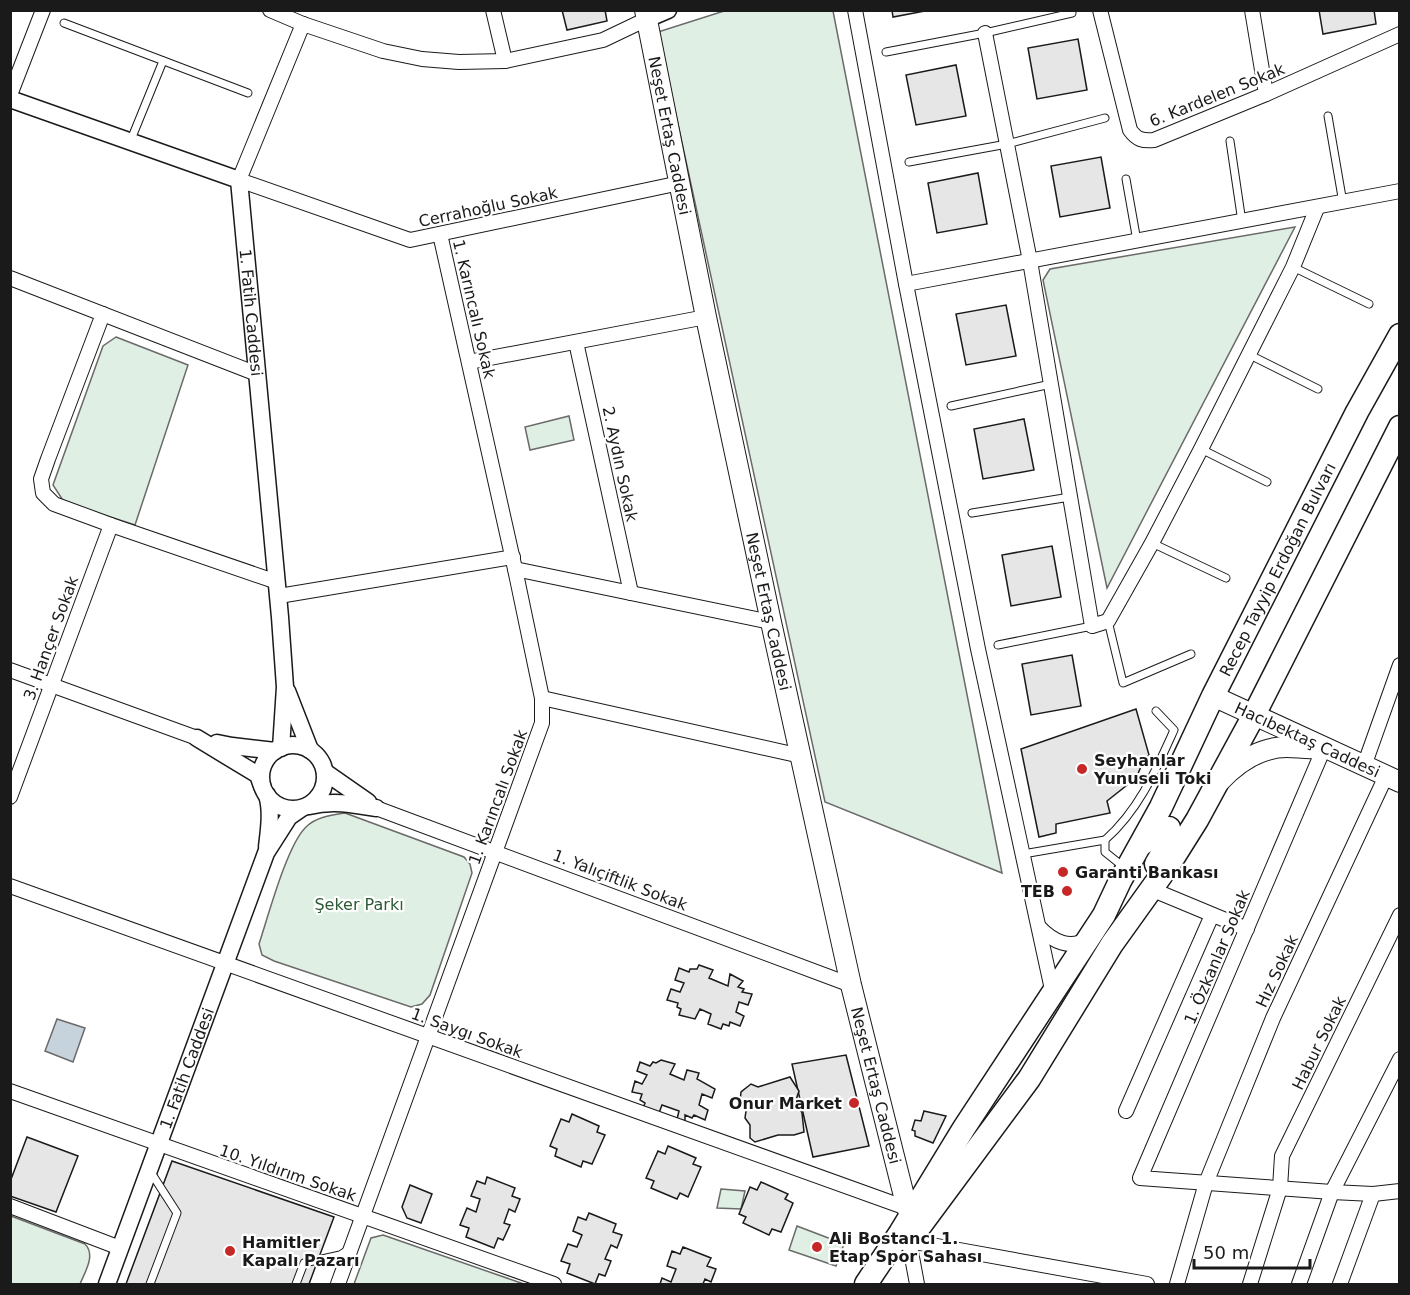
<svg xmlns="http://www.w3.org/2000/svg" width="1410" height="1295" font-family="'DejaVu Sans',sans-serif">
<rect width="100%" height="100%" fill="#fff"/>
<g fill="#e0efe3" stroke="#6a6a6a" stroke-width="1.5">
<polygon points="724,11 833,11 1002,873 825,802 658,32"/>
<polygon points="1295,227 1107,588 1043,280 1050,269"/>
<polygon points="116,337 188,365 135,525 64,502 53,485 103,346"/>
<polygon points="569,416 574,440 530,450 525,427"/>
<path d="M345,813l119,44 6,7 2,9 -42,122 -8,9 -11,3 -137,-46 -12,-6 -3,-11c9,-27 28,-99 47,-117 10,-10 26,-12 39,-14z"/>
<polygon points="721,1189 745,1191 741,1209 717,1208"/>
<path d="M11,1216l74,28c11,11 0,28 -5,40h-69z"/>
<polygon points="797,1226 844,1244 836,1266 789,1250"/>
<polygon points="383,1235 524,1284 354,1284 371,1238"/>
</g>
<polygon fill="#c6d2dc" stroke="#6a6a6a" stroke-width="1.5" points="57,1019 85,1028 73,1062 45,1051"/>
<g fill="#e6e6e6" stroke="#1a1a1a" stroke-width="1.5">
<polygon points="562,10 605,10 607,21 567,30"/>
<polygon points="892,10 930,10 893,17"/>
<polygon points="1319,10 1374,10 1376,24 1323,34"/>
<polygon points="1078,39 1087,90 1037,99 1028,48"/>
<polygon points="956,65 966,116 916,125 906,75"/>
<polygon points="1101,157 1110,208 1060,217 1051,166"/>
<polygon points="978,173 987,224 937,233 928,183"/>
<polygon points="1006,305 1016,356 966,365 956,314"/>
<polygon points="1024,419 1034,470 983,479 974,429"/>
<polygon points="1052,546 1061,597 1011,606 1002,555"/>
<polygon points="1072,655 1081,706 1031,715 1022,664"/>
<polygon points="1136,709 1149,755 1144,760 1136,778 1107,801 1110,813 1056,824 1056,833 1039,837 1021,749"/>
<polygon points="1066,869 1067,874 1060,875 1059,870"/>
<polygon points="699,965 713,970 709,978 728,986 730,974 743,981 738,987 744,989 742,992 752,994 748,1005 739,1002 736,1012 744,1016 740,1026 730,1022 729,1026 723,1024 721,1029 708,1024 711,1014 700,1009 695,1019 679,1015 681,1009 677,1007 678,1003 667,1000 671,989 680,992 684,983 675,980 679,968 689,972 690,969 697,969"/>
<polygon points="846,1055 869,1146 813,1157 792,1064"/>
<polygon points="661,1060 675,1064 670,1074 684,1080 687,1070 699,1073 697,1079 715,1089 712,1098 702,1094 699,1105 708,1110 705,1120 694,1115 692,1118 685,1115 685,1121 677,1119 679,1111 662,1105 659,1113 643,1108 645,1103 640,1100 642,1094 632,1092 635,1081 642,1084 647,1075 637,1071 640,1062 650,1066 653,1062 656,1063"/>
<polygon points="790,1077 799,1091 796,1100 802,1113 804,1132 794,1135 778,1135 755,1142 750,1138 750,1125 745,1118 747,1104 740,1102 741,1092 751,1084 758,1087"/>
<polygon points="924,1111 946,1116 933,1143 915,1136 915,1131 912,1130 915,1120 921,1121"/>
<polygon points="572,1114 599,1126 597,1132 605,1135 592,1164 583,1161 581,1167 555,1156 557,1149 550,1146 561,1119 569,1122"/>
<polygon points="27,1137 78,1156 56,1212 10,1196 10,1182"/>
<polygon points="668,1146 696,1158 693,1164 701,1167 688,1197 680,1193 677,1199 651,1188 654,1181 646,1178 658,1151 665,1154"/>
<polygon points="172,1161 334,1217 309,1284 126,1284"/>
<polygon points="487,1177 515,1188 512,1196 520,1199 515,1212 509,1209 504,1223 510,1225 503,1240 498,1238 494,1248 466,1237 469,1228 460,1225 467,1208 476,1212 480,1199 471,1196 477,1181 485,1184"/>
<polygon points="761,1182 788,1194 785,1199 793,1203 781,1232 772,1229 769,1235 743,1223 746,1217 739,1214 750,1187 757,1190"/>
<polygon points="410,1185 432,1194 421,1223 407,1218 402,1207"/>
<polygon points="589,1213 616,1224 613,1232 622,1235 617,1248 611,1245 605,1259 611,1261 605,1276 599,1274 595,1284 567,1273 570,1264 561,1261 568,1244 577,1247 582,1235 573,1231 578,1217 586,1220"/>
<polygon points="683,1247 711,1258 707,1266 716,1269 711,1282 705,1279 703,1284 660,1284 662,1278 671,1282 676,1269 667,1266 672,1251 680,1254"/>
</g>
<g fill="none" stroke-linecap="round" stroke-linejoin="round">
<g stroke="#1a1a1a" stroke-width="9">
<g id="service">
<polyline points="64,23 248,93"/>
<polyline points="886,52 985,33 1072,13"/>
<polyline points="1328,116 1343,203"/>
<polyline points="1230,141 1242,222"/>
<polyline points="130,142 163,61"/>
<polyline points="909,162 1007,144 1105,118"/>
<polyline points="1126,179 1137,241"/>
<polyline points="1293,267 1369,304"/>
<polyline points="1248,354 1318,389"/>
<polyline points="951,406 1051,384"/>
<polyline points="1201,449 1267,482"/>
<polyline points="972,513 1070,497"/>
<polyline points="1152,543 1226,578"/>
<polyline points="1108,621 1123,683 1191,654"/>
<polyline points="998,645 1092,626"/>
<polyline points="1023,854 1105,840"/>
<path d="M1125,868l-20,-16v-12c34,-30 51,-70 69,-110l-18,-19"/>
<polyline points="150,1171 177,1213 150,1284"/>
<polyline points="296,1284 304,1263 340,1255 348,1250"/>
</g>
</g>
<g stroke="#1a1a1a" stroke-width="16">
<g id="minor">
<polyline points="270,10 303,24 383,51 422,59 459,62 505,61 603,40 647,19"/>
<polyline points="493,10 505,61"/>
<polyline points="855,10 906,284 978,649 1053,994"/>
<path d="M1100,10l30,120c7,10 13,11 24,10l112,-46 134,-60"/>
<polyline points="1252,10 1266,94"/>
<polyline points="303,24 239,180 410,240 680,183"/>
<polyline points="985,33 1030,261 1092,626 1108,621 1152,543 1201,449 1293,267 1317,208"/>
<polyline points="10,95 43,10"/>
<polyline points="10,278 257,374"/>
<polyline points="906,284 1400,191"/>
<polyline points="103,314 48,459 41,479 43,493 54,504 111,525 277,582"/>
<polyline points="576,342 631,593"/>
<polyline points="469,362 706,317"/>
<polyline points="515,569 771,622"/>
<polyline points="279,596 513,557"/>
<polyline points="10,670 197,738"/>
<polyline points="542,698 801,756"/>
<polyline points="1324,748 1140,1178 1332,1192 1373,1194 1400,1191"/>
<polyline points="1364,766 1400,665"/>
<polyline points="10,797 111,525"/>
<polyline points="376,808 851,985"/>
<polyline points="10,886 912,1210"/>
<polyline points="1158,892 1247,929"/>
<path d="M1039,927c13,14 32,24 49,11"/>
<polyline points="10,1091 554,1284"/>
<polyline points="1126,1111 1212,915"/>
<polyline points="10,1206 120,1248"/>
<polyline points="338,1284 542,723 542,698 515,569 440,234"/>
<polyline points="917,1284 909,1241 1147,1284"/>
<polyline points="1177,1284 1206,1183 1273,1018 1386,776"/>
<polyline points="1250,1284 1280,1188 1282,1156 1400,915"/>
<polyline points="1299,1284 1332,1192 1400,1059"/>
<polyline points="1340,1284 1373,1194"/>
</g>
</g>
<g stroke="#1a1a1a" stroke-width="19">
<g id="tertiary">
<polyline points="647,19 668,10"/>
<path id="s1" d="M10,99l229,81 41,437 5,70 -4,61"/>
<polyline points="287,691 310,750"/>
<polyline points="197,738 258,775 262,786"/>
<polyline points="217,743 232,746 275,751"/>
<circle cx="293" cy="777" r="32"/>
<polyline points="325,772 368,802"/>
<path d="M309,806c23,-6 44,-2 67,2"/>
<path d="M267,847c2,-17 5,-36 0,-52"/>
<path id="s2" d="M107,1284l159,-431 23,-36 13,-9"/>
</g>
</g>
<g stroke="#1a1a1a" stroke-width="22">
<g id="secondary">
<path id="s3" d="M645,10l61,307 65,305 80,363 56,223"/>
<path id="s4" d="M1213,696l187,86"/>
<path d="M1220,781c18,-19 40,-34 67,-34 10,0 19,2 29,1"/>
</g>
</g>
<g stroke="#1a1a1a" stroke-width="25">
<g id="primary">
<polyline points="1142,844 1160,829 1169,828 1166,847 1156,864"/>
<polyline points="909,1241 1029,1079 1112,944 1170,863 1197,820 1254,715 1400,427"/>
<path id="s5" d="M866,1284l34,-51 64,-105 140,-213 16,-34 41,-74 52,-111 144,-284 43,-77"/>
</g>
</g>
<use href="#service" stroke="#fff" stroke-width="7"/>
<use href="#minor" stroke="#fff" stroke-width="14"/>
<use href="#tertiary" stroke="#fff" stroke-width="16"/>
<use href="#secondary" stroke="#fff" stroke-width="20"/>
<use href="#primary" stroke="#fff" stroke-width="22"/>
</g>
<g fill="#c62828" stroke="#fff" stroke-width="2">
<circle cx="1082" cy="769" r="6"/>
<circle cx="1063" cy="872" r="6"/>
<circle cx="1067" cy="891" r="6"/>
<circle cx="854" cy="1103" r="6"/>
<circle cx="817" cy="1247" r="6"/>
<circle cx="230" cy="1251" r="6"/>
</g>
<g text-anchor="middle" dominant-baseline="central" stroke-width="4.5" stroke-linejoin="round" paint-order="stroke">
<g font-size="16" fill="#1a1a1a" stroke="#fff">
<text transform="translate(1217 95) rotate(-22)">6. Kardelen Sokak</text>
<text stroke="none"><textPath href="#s3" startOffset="128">Neşet Ertaş Caddesi</textPath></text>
<text transform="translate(488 207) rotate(-12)">Cerrahoğlu Sokak</text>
<text transform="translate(474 309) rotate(77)">1. Karıncalı Sokak</text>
<text stroke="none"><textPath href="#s1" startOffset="376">1. Fatih Caddesi</textPath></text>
<text transform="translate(620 464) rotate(78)">2. Aydın Sokak</text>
<text stroke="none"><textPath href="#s5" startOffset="826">Recep Tayyip Erdoğan Bulvarı</textPath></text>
<text stroke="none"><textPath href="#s3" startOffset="614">Neşet Ertaş Caddesi</textPath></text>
<text transform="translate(51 638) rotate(-70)">3. Hançer Sokak</text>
<text stroke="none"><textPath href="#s4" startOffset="104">Hacıbektaş Caddesi</textPath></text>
<text transform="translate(498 797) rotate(-70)">1. Karıncalı Sokak</text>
<text transform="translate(620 880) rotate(21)">1. Yalıçiftlik Sokak</text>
<text transform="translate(1217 957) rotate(-67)">1. Özkanlar Sokak</text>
<text transform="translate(1277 971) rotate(-65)">Hız Sokak</text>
<text transform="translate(467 1033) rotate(20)">1. Saygı Sokak</text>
<text transform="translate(1319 1043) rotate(-64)">Habur Sokak</text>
<text stroke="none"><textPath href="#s2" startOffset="230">1. Fatih Caddesi</textPath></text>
<text stroke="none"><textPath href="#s3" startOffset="1100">Neşet Ertaş Caddesi</textPath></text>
<text transform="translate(288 1173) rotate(19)">10. Yıldırım Sokak</text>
</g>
<g font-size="16" font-weight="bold" fill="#1a1a1a" stroke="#fff" text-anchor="start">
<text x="1094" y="760">Seyhanlar<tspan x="1094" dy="18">Yunuseli Toki</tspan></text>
<text x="1075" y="872">Garanti Bankası</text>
<text x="1055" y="891" text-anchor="end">TEB</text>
<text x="842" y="1103" text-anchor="end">Onur Market</text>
<text x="829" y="1238">Ali Bostancı 1.<tspan x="829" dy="18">Etap Spor Sahası</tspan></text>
<text x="242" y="1242">Hamitler<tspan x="242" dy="18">Kapalı Pazarı</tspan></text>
</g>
<g font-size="16" fill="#2b5a34" stroke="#fff">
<text x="359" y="904">Şeker Parkı</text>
</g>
</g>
<rect width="1410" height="1295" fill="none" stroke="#1a1a1a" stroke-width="24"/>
<path d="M1194 1259v9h116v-9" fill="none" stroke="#1a1a1a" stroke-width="3"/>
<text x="1203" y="1259" font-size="18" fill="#1a1a1a" stroke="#ffffff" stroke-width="4.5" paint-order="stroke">50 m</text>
</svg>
